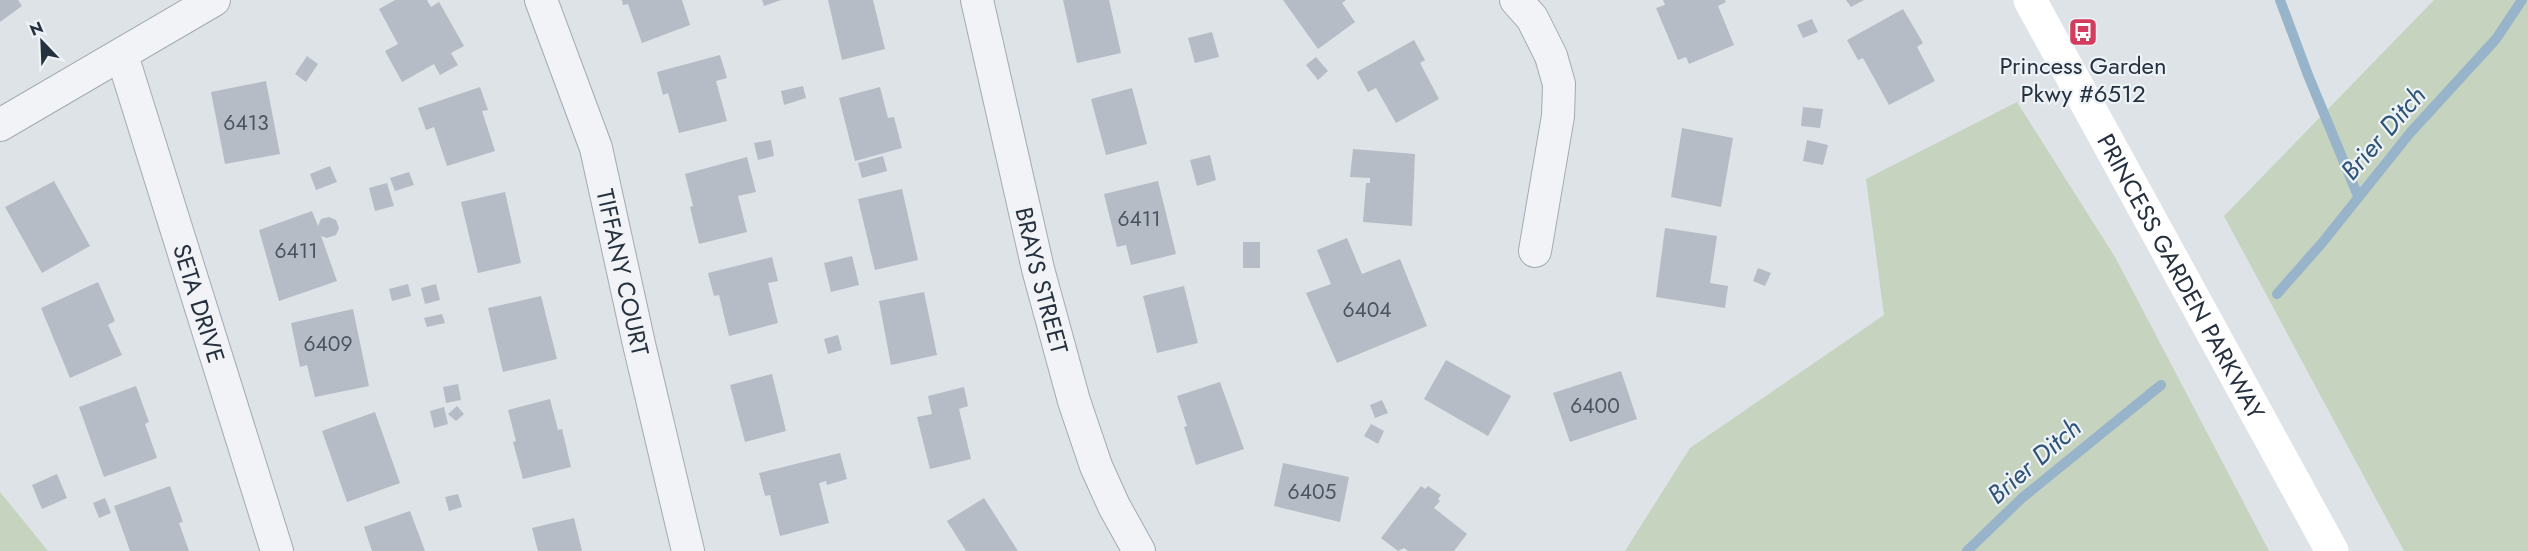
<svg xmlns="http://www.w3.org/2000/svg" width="2528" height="551" font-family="Jost,sans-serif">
<rect width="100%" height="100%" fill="#dee3e8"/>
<g fill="#c5d3bf">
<polygon points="2434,0 2528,0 2528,551 2404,551 2224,216"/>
<polygon points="2017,102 2115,257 2269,551 1625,551 1690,448 1884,315 1866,179"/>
<polygon points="0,492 48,551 0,551"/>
</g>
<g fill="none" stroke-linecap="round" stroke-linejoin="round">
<g stroke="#97b4cb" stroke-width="10">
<polyline points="2280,0 2308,75 2358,196"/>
<polyline points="2277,294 2322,243 2410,133 2496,39 2522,0"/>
<polyline points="1967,551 2022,498 2161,385"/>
</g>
</g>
<g fill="#b5bcc5">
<polygon points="0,0 18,0 22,6 0,22"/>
<polygon points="395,0 427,0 431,7 439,2 464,46 451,53 458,65 440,75 434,64 402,82 385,51 398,44 379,9"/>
<polygon points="622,0 682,0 690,25 642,43 628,4 623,5"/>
<polygon points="762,0 781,0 764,6"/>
<polygon points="828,0 873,0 885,49 842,60"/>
<polygon points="1063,0 1109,0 1121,53 1077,63"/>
<polygon points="1283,0 1346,0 1342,3 1355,22 1318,49"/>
<polygon points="1663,0 1725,0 1726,2 1718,6 1734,45 1689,64 1686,57 1678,60 1656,8 1665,5"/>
<polygon points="1846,0 1864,0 1851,7"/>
<polygon points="1903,9 1923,43 1917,47 1935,81 1889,105 1863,58 1858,60 1847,40"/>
<polygon points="1812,19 1818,32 1803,38 1797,25"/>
<polygon points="1212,32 1219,57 1195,63 1188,38"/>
<polygon points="1414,40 1425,60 1420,63 1439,99 1396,123 1376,88 1368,92 1357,72"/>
<polygon points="720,55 727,78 716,81 727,121 679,133 668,93 663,95 657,72"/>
<polygon points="307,56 318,64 306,82 295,74"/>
<polygon points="1316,57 1328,71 1318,80 1306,65"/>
<polygon points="266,81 280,154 225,164 211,92"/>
<polygon points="803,86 806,98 784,105 781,91"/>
<polygon points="480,87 488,110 482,111 495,151 447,166 434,127 426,130 418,108"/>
<polygon points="880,87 888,118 894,117 902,148 855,161 839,98"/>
<polygon points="1132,88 1147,144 1106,155 1091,99"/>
<polygon points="1803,107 1823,109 1820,128 1801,126"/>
<polygon points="1682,128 1733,138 1721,207 1671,197"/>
<polygon points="771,140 774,156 758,160 754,143"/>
<polygon points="1807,140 1828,145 1823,165 1803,161"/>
<polygon points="1353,149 1415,154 1412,226 1363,222 1366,183 1370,183 1370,178 1350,177"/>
<polygon points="1210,155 1216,180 1197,186 1190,160"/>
<polygon points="883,156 887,171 862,178 858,163"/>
<polygon points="747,157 756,192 738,196 747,232 699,244 690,207 693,206 685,174"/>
<polygon points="330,166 337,182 316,190 310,174"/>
<polygon points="409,172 414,185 395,191 390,178"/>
<polygon points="54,181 90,246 42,273 5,207"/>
<polygon points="1158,181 1176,254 1131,265 1126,245 1117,247 1104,194"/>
<polygon points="387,183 394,206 375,211 369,188"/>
<polygon points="902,189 918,260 875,270 858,199"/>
<polygon points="505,192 521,263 478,273 461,202"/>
<polygon points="312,211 318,226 321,219 329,217 336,220 339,228 336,235 327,238 321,236 337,281 279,301 259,230"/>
<polygon points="1665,228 1717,236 1710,283 1728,286 1725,308 1656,297"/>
<polygon points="1347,238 1362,274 1400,259 1427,326 1337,363 1306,293 1331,284 1317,250"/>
<rect x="1243" y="242" width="17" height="26"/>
<polygon points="852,256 859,285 831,292 824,263"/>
<polygon points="772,257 778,281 768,283 778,323 729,336 719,295 714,296 708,273"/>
<polygon points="1758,268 1771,273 1765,286 1753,281"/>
<polygon points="98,282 115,321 108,325 122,355 70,378 41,308"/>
<polygon points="408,284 411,296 392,301 389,289"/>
<polygon points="436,284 440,300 425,304 421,288"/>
<polygon points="1184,286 1198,343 1157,353 1143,296"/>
<polygon points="924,292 937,355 891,365 879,301"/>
<polygon points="541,296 557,359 503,372 488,308"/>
<polygon points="353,309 369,386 315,397 307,365 300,367 291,323"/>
<polygon points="442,314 445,323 427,327 424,318"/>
<polygon points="838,335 842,350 828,354 824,339"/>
<polygon points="1446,360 1511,396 1488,436 1424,399"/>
<polygon points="1621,371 1637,419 1570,442 1553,393"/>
<polygon points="772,374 786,431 745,442 730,385"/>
<polygon points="1220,382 1244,449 1196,465 1184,427 1187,426 1177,396"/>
<polygon points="458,384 461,400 446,403 443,387"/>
<polygon points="136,386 149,422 145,424 157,458 104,477 79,407"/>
<polygon points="964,387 968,406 959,409 971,459 930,469 917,417 932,414 928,396"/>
<polygon points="550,399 558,430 562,429 571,467 523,479 513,442 516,441 508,410"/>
<polygon points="1382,400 1388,413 1375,418 1370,405"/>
<polygon points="457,406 464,414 456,421 448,414"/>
<polygon points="444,407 448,424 434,428 430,411"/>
<polygon points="375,412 400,483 347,502 322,431"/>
<polygon points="1371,424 1384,431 1378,444 1364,436"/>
<polygon points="840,453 847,479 827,485 826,481 819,483 829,523 780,536 770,495 765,496 759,473"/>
<polygon points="1283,463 1349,477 1340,522 1274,506"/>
<polygon points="57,474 67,498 42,509 32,485"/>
<polygon points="170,486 183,522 179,523 189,551 130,551 114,506"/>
<polygon points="1421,486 1425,489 1428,486 1441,495 1438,499 1440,501 1434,508 1467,534 1454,551 1408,551 1404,548 1398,551 1381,538"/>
<polygon points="458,494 462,507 449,511 445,497"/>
<polygon points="105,498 111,513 99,518 93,503"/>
<polygon points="984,498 1018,551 966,551 947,521"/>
<polygon points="410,511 425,551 372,551 364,527"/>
<polygon points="574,518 582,551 538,551 532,528"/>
</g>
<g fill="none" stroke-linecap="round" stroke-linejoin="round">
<g stroke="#a3aab2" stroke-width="34">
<g id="street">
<path id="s1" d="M541,0l55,148 43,196 49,207"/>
<path id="s2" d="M977,0l61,269 36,132 22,65 18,40 25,45"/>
<polyline points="1516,0 1532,18 1551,56 1559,84 1558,116 1535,251"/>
<path id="s3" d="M122,55l155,496"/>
<polyline points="0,125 214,0"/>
</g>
</g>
<use href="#street" stroke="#f1f3f6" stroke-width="32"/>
<path stroke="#fff" stroke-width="33" id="s4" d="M2030,0l302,551"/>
</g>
<defs>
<g id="bus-square" transform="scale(1.5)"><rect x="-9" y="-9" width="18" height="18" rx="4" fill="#d53b5d" stroke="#edf2f6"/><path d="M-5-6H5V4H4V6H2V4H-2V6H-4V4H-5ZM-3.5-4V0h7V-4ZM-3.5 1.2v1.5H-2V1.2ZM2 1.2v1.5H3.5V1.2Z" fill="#fff"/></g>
</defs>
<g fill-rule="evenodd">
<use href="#bus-square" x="2083" y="32"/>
</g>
<g text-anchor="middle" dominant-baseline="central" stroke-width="4.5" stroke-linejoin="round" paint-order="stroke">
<g font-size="21" fill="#4a5461">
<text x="246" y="123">6413</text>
<text x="1139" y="219">6411</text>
<text x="296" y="251">6411</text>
<text x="1367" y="310">6404</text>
<text x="328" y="344">6409</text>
<text x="1595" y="406">6400</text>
<text x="1312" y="492">6405</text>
</g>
<g font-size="24" fill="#263140" stroke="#edf2f6">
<text x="2083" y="65">Princess Garden<tspan x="2083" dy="28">Pkwy #6512</tspan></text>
</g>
<g font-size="24" fill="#263140" stroke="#edf2f6">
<text stroke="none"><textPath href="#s1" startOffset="285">TIFFANY COURT</textPath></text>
<text stroke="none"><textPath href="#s4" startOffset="315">PRINCESS GARDEN PARKWAY</textPath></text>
<text stroke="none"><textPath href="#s2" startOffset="288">BRAYS STREET</textPath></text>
<text stroke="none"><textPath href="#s3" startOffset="260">SETA DRIVE</textPath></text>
</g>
<g font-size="26" font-style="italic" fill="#2e5376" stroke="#edf2f6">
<text transform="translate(2383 133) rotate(-49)">Brier Ditch</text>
<text transform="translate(2034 461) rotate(-41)">Brier Ditch</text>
</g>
</g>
<g transform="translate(42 42) rotate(337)" stroke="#edf2f6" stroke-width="4.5" paint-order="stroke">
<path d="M0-4.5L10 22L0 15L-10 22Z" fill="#263140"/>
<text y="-9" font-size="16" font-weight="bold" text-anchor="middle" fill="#263140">N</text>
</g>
</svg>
